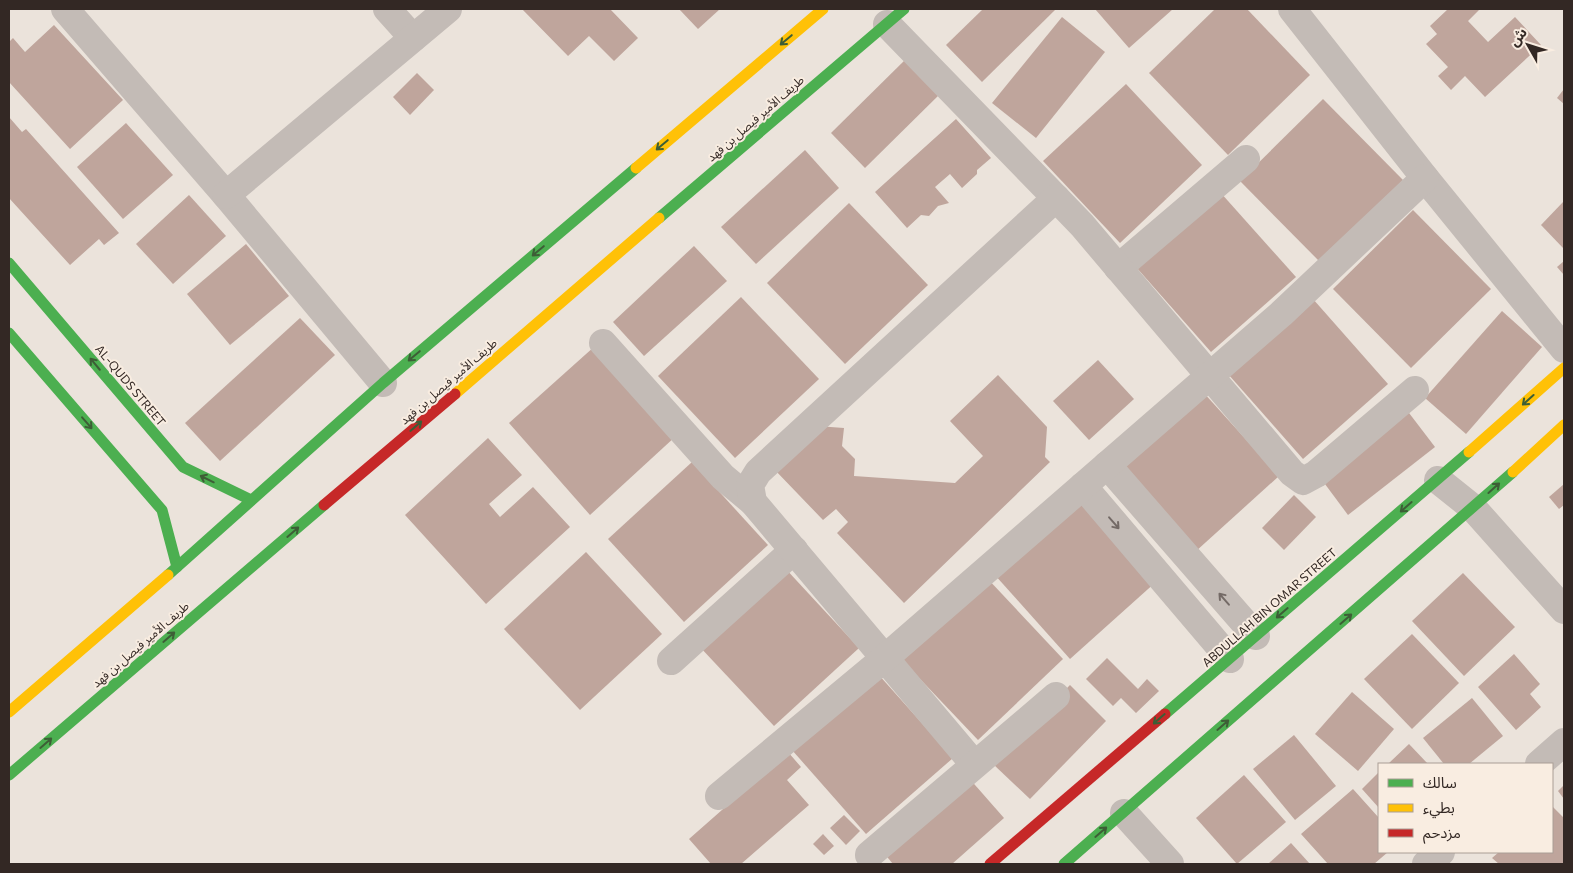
<svg xmlns="http://www.w3.org/2000/svg" width="1573" height="873" font-family="Commissioner,'Noto Sans Arabic',sans-serif">
<rect width="100%" height="100%" fill="#ebe3db"/>
<g fill="#bfa59c">
<polygon points="522,9 610,9 638,38 614,61 589,36 568,56"/>
<polygon points="679,9 720,9 698,29"/>
<polygon points="983,9 1056,9 982,82 946,45"/>
<polygon points="1095,9 1173,9 1129,48"/>
<polygon points="1215,9 1247,9 1310,75 1228,155 1149,73"/>
<polygon points="1448,9 1478,9 1479,10 1468,21 1488,42 1515,17 1541,45 1485,97 1465,76 1451,90 1438,76 1448,67 1426,44 1437,34 1430,26"/>
<polygon points="1062,17 1105,52 1036,138 992,103"/>
<polygon points="54,25 123,100 70,149 9,82 9,42 13,38 25,52"/>
<polygon points="909,56 943,91 865,168 831,133"/>
<polygon points="417,73 434,90 410,115 393,97"/>
<polygon points="1126,84 1202,165 1120,243 1043,161"/>
<polygon points="1564,89 1564,104 1557,98"/>
<polygon points="1323,99 1403,180 1320,262 1240,181"/>
<polygon points="9,117 22,132 26,129 119,233 104,245 99,239 70,265 9,198"/>
<polygon points="956,119 991,158 977,170 977,174 962,188 950,174 935,187 949,203 938,206 929,216 921,215 907,228 875,192"/>
<polygon points="126,123 173,175 123,219 77,167"/>
<polygon points="805,150 839,188 756,264 721,227"/>
<polygon points="1220,192 1296,277 1211,352 1136,267"/>
<polygon points="189,195 226,236 173,284 136,244"/>
<polygon points="1564,201 1564,249 1541,225"/>
<polygon points="849,203 928,285 845,364 767,283"/>
<polygon points="1413,210 1491,289 1411,368 1333,289"/>
<polygon points="246,244 289,296 230,345 187,294"/>
<polygon points="694,246 727,281 644,356 613,322"/>
<polygon points="1564,261 1564,275 1557,267"/>
<polygon points="741,297 819,379 735,458 658,376"/>
<polygon points="1313,299 1388,384 1303,459 1228,374"/>
<polygon points="1502,311 1542,347 1466,434 1425,398"/>
<polygon points="300,318 335,355 220,461 185,423"/>
<polygon points="595,346 676,436 590,515 509,423"/>
<polygon points="1098,360 1134,399 1089,440 1053,401"/>
<polygon points="998,375 1047,427 1045,457 1050,462 904,603 837,533 848,522 836,509 823,520 773,468 817,426 844,428 842,446 855,459 854,476 955,483 983,456 950,421"/>
<polygon points="1203,392 1279,476 1195,552 1119,468"/>
<polygon points="1406,409 1435,447 1348,515 1319,476"/>
<polygon points="488,438 522,475 489,504 500,517 533,487 570,527 486,604 405,515"/>
<polygon points="692,462 768,545 684,622 608,539"/>
<polygon points="1564,484 1564,505 1559,509 1549,497"/>
<polygon points="1294,495 1316,517 1284,550 1262,528"/>
<polygon points="1081,496 1157,581 1070,659 994,574"/>
<polygon points="586,552 662,634 580,710 504,629"/>
<polygon points="784,567 859,648 774,726 699,646"/>
<polygon points="1463,573 1515,627 1464,676 1412,621"/>
<polygon points="986,577 1063,659 978,740 901,659"/>
<polygon points="1412,634 1459,683 1412,729 1364,679"/>
<polygon points="1514,654 1540,684 1530,694 1541,707 1516,730 1478,687"/>
<polygon points="1107,658 1138,689 1147,679 1159,691 1136,713 1121,698 1113,706 1086,679"/>
<polygon points="878,674 953,758 866,834 792,750"/>
<polygon points="1070,685 1106,721 1030,799 993,764"/>
<polygon points="1352,692 1394,729 1358,771 1315,734"/>
<polygon points="1472,698 1503,736 1469,764 1444,764 1423,738"/>
<polygon points="1294,735 1336,786 1295,820 1253,769"/>
<polygon points="1409,744 1428,764 1388,764"/>
<polygon points="788,752 801,767 787,780 809,805 741,864 711,864 689,839"/>
<polygon points="1379,772 1379,808 1362,789"/>
<polygon points="1244,775 1286,822 1237,864 1196,818"/>
<polygon points="968,777 1004,818 952,864 893,864 883,852"/>
<polygon points="1564,785 1564,799 1558,791"/>
<polygon points="1353,789 1379,818 1379,852 1388,852 1374,864 1328,864 1301,834"/>
<polygon points="1552,806 1564,818 1564,864 1499,864 1492,858 1499,852 1552,852"/>
<polygon points="844,815 860,831 846,845 830,828"/>
<polygon points="823,834 834,846 824,855 813,844"/>
<polygon points="1291,843 1310,864 1268,864"/>
</g>
<g fill="none" stroke-linecap="round" stroke-linejoin="round">
<g stroke="#c3bbb6" stroke-width="28">
<polyline points="65,9 226,195 383,383"/>
<polyline points="387,9 413,38"/>
<polyline points="1292,9 1425,178 1564,349"/>
<polyline points="887,24 1056,198"/>
<polyline points="226,195 448,9"/>
<polyline points="1118,268 1246,159"/>
<polyline points="603,343 723,477 753,502"/>
<polyline points="1107,465 1256,636"/>
<polyline points="1438,480 1473,508 1564,610"/>
<polyline points="1083,486 1230,659"/>
<polyline points="671,661 794,550"/>
<polyline points="974,764 753,502 750,485 758,472 1056,198 1082,225 1292,473 1303,481 1316,474 1415,390"/>
<polyline points="1539,764 1564,742"/>
<polyline points="719,796 885,658 1281,314 1425,178"/>
<polyline points="1124,813 1170,864"/>
<polyline points="869,855 1056,696"/>
<polyline points="1426,864 1441,852"/>
</g>
<g stroke="#4caf50" stroke-width="11">
<polyline points="659,218 904,9"/>
<polyline points="9,263 183,467 251,500"/>
<polyline points="9,333 162,510 177,567"/>
<polyline points="168,575 383,383 636,168"/>
<polyline points="1165,714 1469,452"/>
<polyline points="9,775 324,505"/>
<polyline points="1064,864 1513,472"/>
</g>
<g stroke="#ffc107" stroke-width="11">
<polyline points="636,168 823,9"/>
<polyline points="455,394 659,218"/>
<polyline points="1469,452 1564,368"/>
<polyline points="1513,472 1564,425"/>
<polyline points="9,712 168,575"/>
</g>
<g stroke="#c62828" stroke-width="11">
<polyline points="324,505 455,394"/>
<polyline points="990,864 1165,714"/>
</g>
</g>
<defs><path id="oneway-shaft" d="M-6 0H5M1.5-3L5.5 0L1.5 3" fill="none" stroke-width="1.6" stroke-linecap="round" stroke-linejoin="round" transform="scale(1.25)"/></defs>
<g stroke="#3d5e36">
<use href="#oneway-shaft" transform="translate(786 40) rotate(140)"/>
<use href="#oneway-shaft" transform="translate(662 145) rotate(140)"/>
<use href="#oneway-shaft" transform="translate(538 251) rotate(140)"/>
<use href="#oneway-shaft" transform="translate(414 356) rotate(140)"/>
<use href="#oneway-shaft" transform="translate(95 364) rotate(-130)"/>
<use href="#oneway-shaft" transform="translate(1528 400) rotate(138)"/>
<use href="#oneway-shaft" transform="translate(87 423) rotate(49)"/>
<use href="#oneway-shaft" transform="translate(416 426) rotate(-41)"/>
<use href="#oneway-shaft" transform="translate(207 479) rotate(-154)"/>
<use href="#oneway-shaft" transform="translate(1494 488) rotate(-42)"/>
<use href="#oneway-shaft" transform="translate(1406 507) rotate(139)"/>
<use href="#oneway-shaft" transform="translate(293 532) rotate(-41)"/>
<use href="#oneway-shaft" transform="translate(1282 613) rotate(139)"/>
<use href="#oneway-shaft" transform="translate(1346 619) rotate(-41)"/>
<use href="#oneway-shaft" transform="translate(169 637) rotate(-41)"/>
<use href="#oneway-shaft" transform="translate(1159 719) rotate(139)"/>
<use href="#oneway-shaft" transform="translate(1223 725) rotate(-41)"/>
<use href="#oneway-shaft" transform="translate(46 743) rotate(-41)"/>
<use href="#oneway-shaft" transform="translate(1101 832) rotate(-41)"/>
</g>
<g stroke="#746a66">
<use href="#oneway-shaft" transform="translate(1114 523) rotate(49)"/>
<use href="#oneway-shaft" transform="translate(1224 599) rotate(-131)"/>
</g>
<g text-anchor="middle" dominant-baseline="central" stroke-width="4" stroke-linejoin="round" paint-order="stroke">
<g font-size="12" fill="#332824" stroke="#f9ede1">
<text transform="translate(755 118) rotate(-41)">طريف الأمير فيصل بن فهد</text>
<text transform="translate(448 381) rotate(-41)">طريف الأمير فيصل بن فهد</text>
<text transform="translate(131 385) rotate(50)">AL-QUDS STREET</text>
<text transform="translate(1269 607) rotate(-41)">ABDULLAH BIN OMAR STREET</text>
<text transform="translate(140 644) rotate(-41)">طريف الأمير فيصل بن فهد</text>
</g>
</g>
<rect width="1573" height="873" fill="none" stroke="#332824" stroke-width="20"/>
<rect x="1378" y="763" width="175" height="90" fill="#f9ede1" stroke="#aa9e95"/>
<rect x="1388" y="779" width="25" height="8" fill="#4caf50" stroke="#aa9e95"/>
<text x="1423" y="788" font-size="15" fill="#332824">سالك</text>
<rect x="1388" y="804" width="25" height="8" fill="#ffc107" stroke="#aa9e95"/>
<text x="1423" y="813" font-size="15" fill="#332824">بطيء</text>
<rect x="1388" y="829" width="25" height="8" fill="#c62828" stroke="#aa9e95"/>
<text x="1423" y="838" font-size="15" fill="#332824">مزدحم</text>
<g transform="translate(1528 45) rotate(309)" stroke="#f9ede1" stroke-width="4" paint-order="stroke">
<path d="M0-4L9 19L0 12L-9 19Z" fill="#332824"/>
<text y="-8" font-size="14" font-weight="bold" text-anchor="middle" fill="#332824">ش</text>
</g>
</svg>
